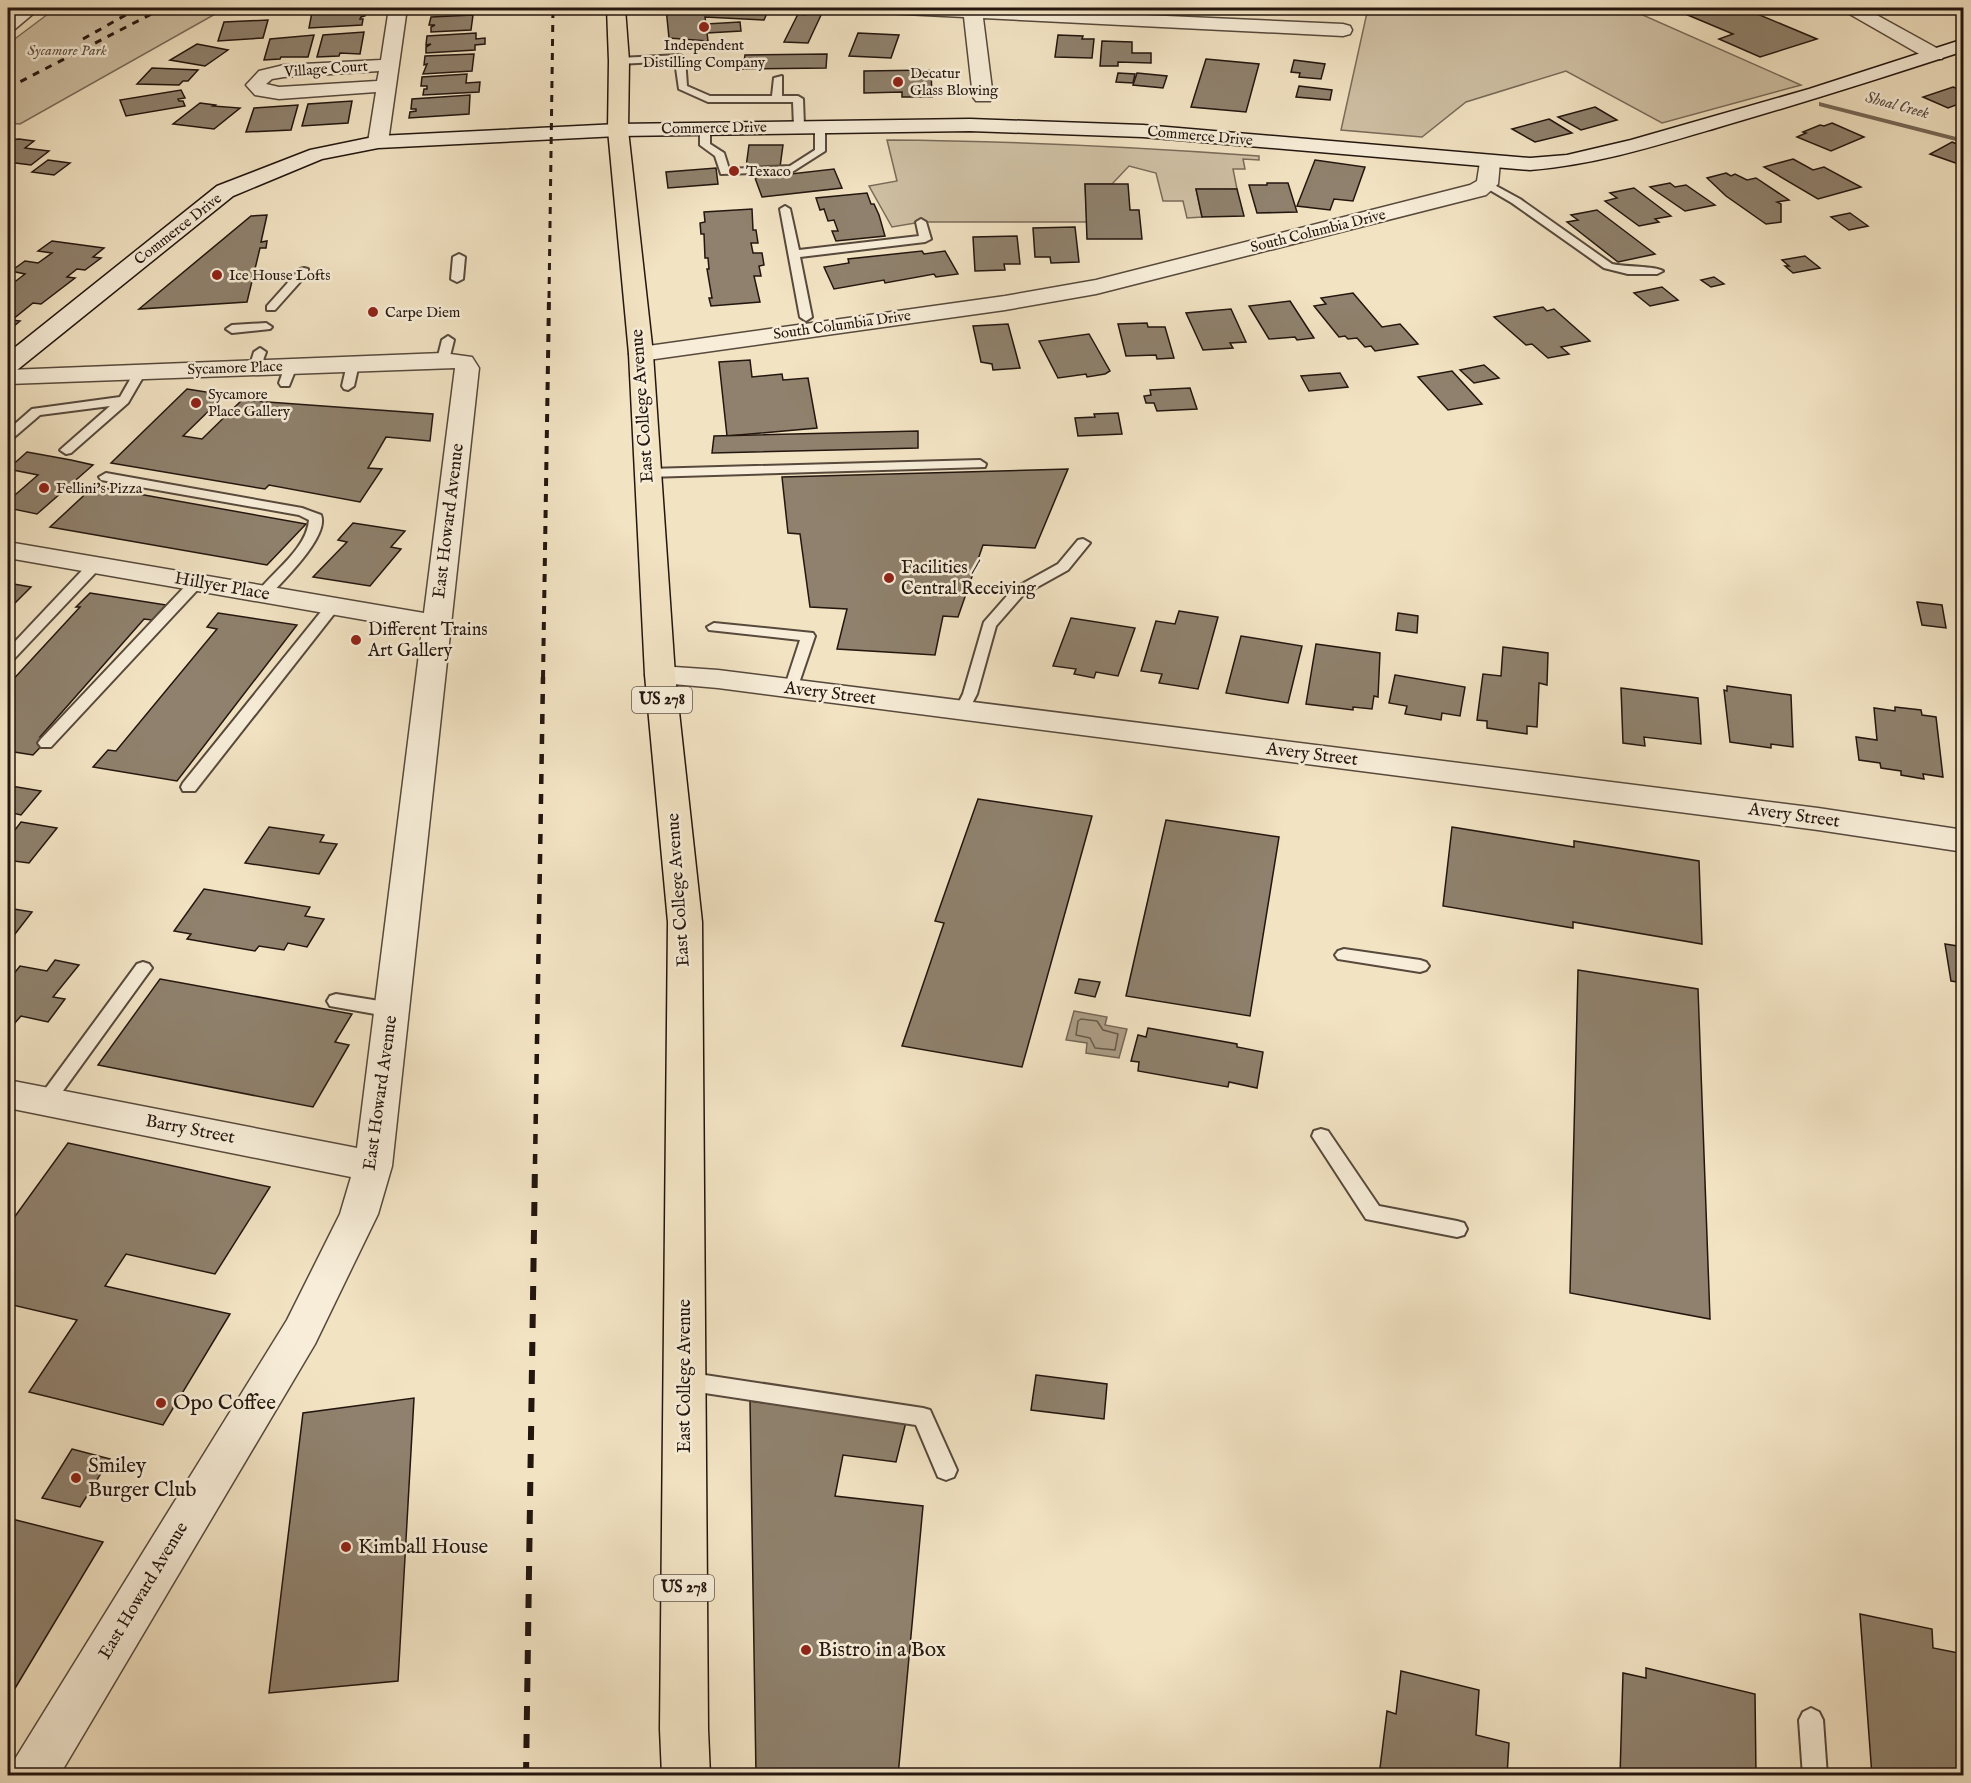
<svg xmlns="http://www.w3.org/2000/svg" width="1971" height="1783" font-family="'IM FELL English',serif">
<rect width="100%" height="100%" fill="#f2e3c3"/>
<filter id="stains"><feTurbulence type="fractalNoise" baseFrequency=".00333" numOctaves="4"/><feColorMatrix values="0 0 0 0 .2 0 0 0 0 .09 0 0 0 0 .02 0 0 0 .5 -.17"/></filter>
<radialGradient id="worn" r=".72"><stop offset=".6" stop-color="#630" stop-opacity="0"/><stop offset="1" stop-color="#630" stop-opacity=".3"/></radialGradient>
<g fill="#cfc0a4" stroke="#796b5a" stroke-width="1.5">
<polygon points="56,8 226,8 20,124 8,123 8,44"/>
<polygon points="1368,8 1627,8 1801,85 1662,123 1566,71 1466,102 1422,137 1341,130"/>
<path d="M887,140c125,1 248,7 372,16v4l-16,-1 2,10h-12l4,20h-41l6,28 -15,1 -4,-17h-20l-7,-28 -27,-7 -17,18h-27l2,38h-166l-29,5 -23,-41 28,-5z"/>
</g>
<polygon fill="#ac9d86" stroke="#756756" stroke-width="1.5" points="1074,1011 1107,1017 1105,1025 1127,1029 1119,1058 1086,1053 1087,1043 1066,1040"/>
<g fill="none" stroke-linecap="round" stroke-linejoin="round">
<polygon stroke="#685a4a" stroke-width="1.5" points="1081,1019 1097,1021 1103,1030 1118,1034 1115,1050 1095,1048 1090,1038 1076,1035 1078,1021"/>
<polygon fill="#756756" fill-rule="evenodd" points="1819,102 1964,139 1964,143 1819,106"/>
</g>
<g fill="#8f816d" stroke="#23160f" stroke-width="1.5">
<polygon points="432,8 483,8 483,11 431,13"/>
<polygon points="666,8 699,8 768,11 764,20 705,17 706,24 740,22 741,31 707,33 708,41 669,38"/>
<polygon points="1671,8 1743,8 1817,39 1760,57 1719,39 1733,34"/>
<polygon points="367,9 365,16 361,17 360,19 363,19 362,25 309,28 312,12"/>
<polygon points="806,12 822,13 808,43 784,42 798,14 805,15"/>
<polygon points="473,15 471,30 431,32 431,27 435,25 429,25 431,17"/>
<polygon points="268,20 263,38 218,41 224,22"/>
<polygon points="364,32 360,54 340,53 339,56 317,57 323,35"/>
<polygon points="476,33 476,39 485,38 485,44 475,45 475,50 426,53 426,47 431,44 426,45 427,36"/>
<polygon points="858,33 899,35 891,58 849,56"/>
<polygon points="314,35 308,57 281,57 280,59 264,60 270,39"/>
<polygon points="1058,35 1083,36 1082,39 1094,39 1092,58 1055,57"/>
<polygon points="1102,41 1132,42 1132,53 1151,53 1151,63 1118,62 1118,66 1100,66"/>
<polygon points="197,44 228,50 205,66 170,60"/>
<polygon points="474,54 472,71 423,74 427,64 424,65 425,56"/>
<polygon points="827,54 826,68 743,69 745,55"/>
<polygon points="1206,59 1259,64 1246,112 1191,107"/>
<polygon points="1294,60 1325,64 1321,79 1299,77 1300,73 1291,72"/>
<polygon points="152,68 198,70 188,81 183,81 179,85 137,84"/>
<polygon points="931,70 932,97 902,97 902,92 864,93 864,71"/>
<polygon points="1118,73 1135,74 1133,83 1116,82"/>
<polygon points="1137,73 1167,76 1163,88 1133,85"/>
<polygon points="467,74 466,83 480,82 479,92 423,95 424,89 427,89 427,86 421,86 422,77"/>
<polygon points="1299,86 1332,90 1330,100 1296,97"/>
<polygon points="1953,87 1964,91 1964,102 1948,108 1923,97"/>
<polygon points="181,90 185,98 178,99 179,101 183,101 185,106 126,116 120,100"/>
<polygon points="470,95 469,114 409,118 410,112 416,111 416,109 411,109 412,99"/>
<polygon points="352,101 348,123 302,126 308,104"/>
<polygon points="200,103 215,105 213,106 240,108 214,129 173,124"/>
<polygon points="298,105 291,130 246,132 254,108"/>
<polygon points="1595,107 1617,120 1581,130 1558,117"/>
<polygon points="1549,119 1572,133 1535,142 1512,129"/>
<polygon points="1832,123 1864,137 1831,151 1797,137 1806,133 1803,132 1820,125 1824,126"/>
<polygon points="19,139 34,141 25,148 49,151 31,165 8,162 8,140"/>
<polygon points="1952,142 1964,147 1964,166 1930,154"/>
<polygon points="749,145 783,145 780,167 746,167"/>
<polygon points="1793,159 1813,170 1824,167 1861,187 1818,199 1764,167"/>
<polygon points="48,160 70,163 54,175 32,172"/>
<polygon points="1315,160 1365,167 1353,201 1334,199 1330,210 1297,206"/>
<polygon points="716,168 718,184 668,188 666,172"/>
<polygon points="834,169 842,188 762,197 755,178"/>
<polygon points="1726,173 1731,176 1735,174 1747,180 1756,178 1789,200 1777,202 1781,204 1781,222 1766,224 1726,196 1707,178"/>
<polygon points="1267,183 1288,183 1297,212 1257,213 1249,185 1267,185"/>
<polygon points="1670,183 1675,187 1686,185 1715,205 1685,211 1650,187"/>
<polygon points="1085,184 1128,184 1130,210 1139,210 1142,239 1087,239"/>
<polygon points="1634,188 1671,216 1655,219 1659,222 1639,226 1605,201 1617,198 1610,193"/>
<polygon points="1196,189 1237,189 1244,216 1202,217"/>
<polygon points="867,193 871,204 874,204 879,215 885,236 836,241 832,231 838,231 834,220 828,221 824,209 820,210 816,198"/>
<polygon points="752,209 753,230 756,230 758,243 751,243 753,253 762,253 764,265 759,266 761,276 754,276 760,302 711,306 709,298 712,298 707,269 709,269 708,258 705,258 704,234 701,234 700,223 705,222 704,212"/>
<polygon points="1597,210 1655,254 1618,262 1567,222 1578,220 1571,215"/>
<polygon points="1850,213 1868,226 1849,230 1831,217"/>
<polygon points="267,215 261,242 267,241 266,248 260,248 247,302 139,309 251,216"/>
<polygon points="1075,227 1079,262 1051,263 1050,257 1035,257 1033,228"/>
<polygon points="1017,236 1020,264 1004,264 1005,270 975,271 973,237"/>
<polygon points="52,241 104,248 93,257 101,258 85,270 77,269 67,277 75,278 41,304 33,303 12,320 20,321 8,331 8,287 25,274 11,271 25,261 38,263 52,253 38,251"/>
<polygon points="922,251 924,254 945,251 958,274 936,277 934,274 885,283 884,280 834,289 824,267 849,263 848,259"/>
<polygon points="1805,256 1820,268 1793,273 1785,266 1789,266 1782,260"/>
<polygon points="1714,277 1724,284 1711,287 1701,280"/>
<polygon points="1662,287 1678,300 1650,306 1634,293"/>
<polygon points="1353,293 1382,327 1400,324 1418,344 1375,351 1371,346 1365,347 1357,338 1348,339 1345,336 1339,337 1314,306 1326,304 1321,298"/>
<polygon points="1290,301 1314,338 1297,340 1295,337 1269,339 1249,306"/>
<polygon points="1543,307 1547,311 1554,309 1590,341 1561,347 1569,354 1548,358 1532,344 1526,345 1494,317"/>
<polygon points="1231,309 1246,342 1230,343 1233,348 1203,350 1186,313"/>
<polygon points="1147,323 1148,327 1165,327 1174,358 1157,359 1156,355 1126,356 1118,324"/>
<polygon points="1008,324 1020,368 993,370 992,364 981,362 973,326"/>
<polygon points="1089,334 1110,371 1105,374 1087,377 1086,374 1058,378 1039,341"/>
<polygon points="750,360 752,377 782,374 783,380 808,378 817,428 727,436 719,362"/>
<polygon points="1484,365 1499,378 1474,383 1460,370"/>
<polygon points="1452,371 1482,404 1448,410 1418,377"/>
<polygon points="1340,373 1348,387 1309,391 1301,376"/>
<polygon points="1190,388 1197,409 1157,411 1154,403 1146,403 1144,396 1151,395 1150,390"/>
<polygon points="187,389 225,395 183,436 202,439 242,400 433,414 430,441 386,437 368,468 382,469 360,502 269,485 265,489 111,463"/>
<polygon points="1118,413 1122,434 1078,436 1075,418 1095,417 1094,414"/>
<polygon points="918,431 918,448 712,453 714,436"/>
<polygon points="27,452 71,460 93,465 37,514 8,508 8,501 38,475 8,469"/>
<polygon points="1068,469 1035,548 983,545 958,617 943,616 935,655 837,649 847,609 810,607 800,534 788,533 782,477"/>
<polygon points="94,486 306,524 267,565 50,527"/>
<polygon points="353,523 405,531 391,547 401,549 370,586 313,577 347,542 338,540"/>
<polygon points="8,583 31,587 8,610"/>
<polygon points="90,593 166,605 152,620 144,619 40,737 49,738 33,755 8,751 8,685 80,607 76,607"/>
<polygon points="1917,602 1942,605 1946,628 1922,625"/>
<polygon points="1179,611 1218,617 1198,689 1159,683 1162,674 1141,671 1156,621 1175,624"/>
<polygon points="218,613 297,625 177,781 93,767 108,750 116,751 217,629 207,627"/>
<polygon points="1398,613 1418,616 1417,633 1396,630"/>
<polygon points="1071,618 1135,628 1118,676 1096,672 1094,678 1074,674 1076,669 1053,666"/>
<polygon points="1241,636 1302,646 1288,703 1226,693"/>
<polygon points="1316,644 1380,653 1378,697 1374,696 1372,709 1353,707 1353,710 1306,704"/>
<polygon points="1503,647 1548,653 1547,685 1539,683 1537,727 1527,726 1527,734 1487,728 1487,721 1477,720 1483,674 1501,676"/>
<polygon points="1395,675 1465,687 1460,716 1442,713 1441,720 1405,714 1407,706 1389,703"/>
<polygon points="1727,686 1791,695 1793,747 1771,744 1771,748 1730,742 1724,690 1727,691"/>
<polygon points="1621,688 1698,698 1701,744 1644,737 1645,746 1623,743"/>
<polygon points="1895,707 1921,710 1922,715 1936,717 1943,777 1923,774 1924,779 1901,775 1901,771 1881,768 1880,763 1859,760 1856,737 1877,740 1874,708 1895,711"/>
<polygon points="11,786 41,791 21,815 8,812 8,789"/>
<polygon points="978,799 1092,816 1022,1067 902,1046 944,923 935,921"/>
<polygon points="1166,820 1279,837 1250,1016 1126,996"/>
<polygon points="21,822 57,828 29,863 14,861 8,870 8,839"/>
<polygon points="269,827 324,835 320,842 337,844 319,874 245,863"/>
<polygon points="1452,827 1574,847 1574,841 1699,861 1702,944 1573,922 1573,928 1443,906"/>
<polygon points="204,889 310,907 305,916 324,919 307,947 288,943 284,950 259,946 255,951 187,939 191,934 174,931"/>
<polygon points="8,908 32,912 8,943"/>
<polygon points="1945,944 1964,947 1964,983 1951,981"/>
<polygon points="55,960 79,965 53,997 65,999 48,1022 21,1016 14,1024 8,1023 8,981 20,966 47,971"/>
<polygon points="1578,970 1698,989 1710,1319 1570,1293"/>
<polygon points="160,979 352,1014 335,1042 349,1045 313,1107 98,1065"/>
<polygon points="1079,979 1100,982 1095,997 1075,993"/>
<polygon points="1148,1028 1237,1044 1237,1047 1263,1052 1257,1088 1229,1082 1228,1087 1138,1071 1139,1062 1131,1061 1138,1035 1146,1037"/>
<polygon points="68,1143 270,1187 215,1274 126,1254 105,1286 230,1314 163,1425 29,1392 77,1320 8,1304 8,1226"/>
<polygon points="1036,1375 1107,1384 1104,1419 1031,1410"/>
<polygon points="414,1398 398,1681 269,1693 303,1413"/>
<polygon points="750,1401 906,1422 896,1462 843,1455 835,1496 923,1506 898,1776 756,1776"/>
<polygon points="72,1449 110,1459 80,1507 42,1498"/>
<polygon points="8,1518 103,1542 8,1700"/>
<polygon points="1860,1614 1932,1629 1933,1648 1964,1654 1964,1776 1872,1776"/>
<polygon points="1646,1668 1755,1694 1756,1776 1620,1776 1623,1673 1646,1678"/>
<polygon points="1401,1671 1479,1690 1476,1735 1509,1743 1507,1776 1390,1776 1390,1770 1380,1768 1387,1711 1396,1714"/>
</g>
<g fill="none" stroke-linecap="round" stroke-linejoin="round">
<g stroke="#57493c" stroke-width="4">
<g id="service">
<polygon points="680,55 685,58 687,86 710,96 772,96 774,78 782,76 782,96 798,96 803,99 804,126 799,129 794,126 793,102 708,102 679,89 675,61 619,64 614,61 619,58"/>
<polygon points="820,123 825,126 825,151 792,172 721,174 715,156 700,145 700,128 705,125 710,128 710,144 724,153 729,169 790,166 815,150 815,126"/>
<path d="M1487,181l33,18 92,65c12,3 44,2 51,7l-6,3h-29l-24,-6 -92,-65 -29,-17 -1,-2z"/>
<polygon points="785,206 790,209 799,250 919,236 916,222 921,219 926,222 931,239 925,242 800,257 812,317 806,321 800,317 780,209"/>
<polygon points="459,254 465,257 463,279 457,282 451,279 453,257"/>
<polygon points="304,268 308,269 308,273 275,310 267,310 267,306 300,269"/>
<polygon points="266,323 272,327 270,329 232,333 226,329 232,325"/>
<polygon points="448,336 454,340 449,360 447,363 439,363 437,360 442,340"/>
<polygon points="260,348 266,352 259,371 251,371 249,368 254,352"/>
<polygon points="353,360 359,364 354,386 348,390 344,389 342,386 347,364"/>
<polygon points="291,362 297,366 289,386 281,386 279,383 285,366"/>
<polygon points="140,368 146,372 128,403 71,453 66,454 60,450 110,406 40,415 12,439 8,440 8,430 32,409 120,397 136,369"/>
<polygon points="980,460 986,464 985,467 648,477 642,473 648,469"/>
<path d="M106,473l196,35 19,7c9,21 -39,67 -53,82l-5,1 -7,-4c16,-22 51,-45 53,-74l-10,-5 -198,-35 -2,-3z"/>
<polygon points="1083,539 1090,543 1068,570 1023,595 996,626 977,694 967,713 957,713 955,710 963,694 984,622 1013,589 1058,564 1078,540"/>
<polygon points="95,561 102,565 100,568 13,660 8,661 8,649 90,562"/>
<polygon points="197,578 204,582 202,585 51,747 41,747 38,743 41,739 192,579"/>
<polygon points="333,602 338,603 340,606 338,609 195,791 183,791 181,787 183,783 328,603"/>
<polygon points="714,623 813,633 815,636 796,692 786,692 784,689 800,640 709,630 707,627"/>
<polygon points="1344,949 1420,960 1426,962 1429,966 1426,970 1420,972 1338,959 1335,955 1338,951"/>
<polygon points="143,962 149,964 152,968 149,972 52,1106 46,1108 40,1106 37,1101 40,1096 137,964"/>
<polygon points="336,994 392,1003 398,1005 401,1010 398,1015 392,1017 330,1006 327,1001 330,996"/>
<polygon points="1321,1129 1328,1131 1379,1206 1457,1221 1464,1223 1467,1229 1464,1235 1457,1237 1366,1219 1312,1136 1314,1131"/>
<polygon points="685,1372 923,1408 930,1410 957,1470 954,1477 946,1480 938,1477 916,1425 685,1390 678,1387 675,1381 678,1375"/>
<polygon points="1811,1708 1819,1712 1823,1720 1827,1776 1803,1776 1799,1720 1803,1712"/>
</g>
</g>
<g stroke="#57493c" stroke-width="3">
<g id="minor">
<polygon points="20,8 40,8 15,29 8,30 8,17"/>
<path d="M389,8h18l-19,134 -3,4h-14l-3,-4 8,-50 -97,7 -24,-4 -9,-10 13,-14 25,-6 97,-5zM379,71l-2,10 -98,6 -13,-3 6,-5 12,-2z"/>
<polygon points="875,8 988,8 1343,24 1350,26 1352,30 1350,34 1343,36 983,18 993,97 990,101 976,101 973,97 964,17 884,13 878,12"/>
<polygon points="1843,8 1864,8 1942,51 1944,55 1942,59 1928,59 1846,12"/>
<polygon points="443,353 472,357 479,368 392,1166 378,1214 315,1344 59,1776 8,1776 15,1759 287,1320 340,1214 351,1177 8,1108 8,1080 357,1148 422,630 8,558 8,542 424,613 455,368 8,384 8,370"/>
<polygon points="660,666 718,670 1818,808 1964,830 1964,852 1818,830 718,688 650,682 645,675 650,668"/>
</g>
</g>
<g stroke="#57493c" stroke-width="3">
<polygon id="tertiary" points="1490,156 1497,158 1500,162 1498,184 1486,195 1096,294 1005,310 641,361 633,359 629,354 633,349 641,347 1005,296 1096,280 1470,185 1477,181 1480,162 1483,158"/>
</g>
<g stroke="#23160f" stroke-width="3">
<path id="secondary" d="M1964,39v12c-83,27 -165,53 -248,77 -61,18 -122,37 -186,42l-387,-33 -173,-6 -352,5 -240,12 -56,11 -89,37 -216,174 -9,2v-19l209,-167 93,-36 68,-14 240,-12 352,-5 173,6 387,33 37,-3 64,-15 178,-51z"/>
</g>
<g stroke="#23160f" stroke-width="3">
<polygon id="primary" points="607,8 625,8 629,61 628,130 653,354 675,675 702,922 708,1729 710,1776 662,1776 660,1729 668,922 645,675 629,354 608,130 609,61"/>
</g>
<use href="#service" fill="#f7edd8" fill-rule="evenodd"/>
<use href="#minor" fill="#f7edd8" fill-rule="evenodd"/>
<use href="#tertiary" fill="#f7edd8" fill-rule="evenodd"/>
<use href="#secondary" fill="#f7edd8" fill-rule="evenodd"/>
<use href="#primary" fill="#f2e3c3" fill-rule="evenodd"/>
<g stroke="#23160f" stroke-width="3" stroke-dasharray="7 7" stroke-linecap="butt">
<polyline points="83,39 138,8"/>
<polyline points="8,88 163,8"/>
<polyline points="549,298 553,8"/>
</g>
<polyline stroke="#23160f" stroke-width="4" stroke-dasharray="8 8" stroke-linecap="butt" points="543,678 549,297"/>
<polyline stroke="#23160f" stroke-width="4.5" stroke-dasharray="10 10" stroke-linecap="butt" points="535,1164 543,677"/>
<polyline stroke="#23160f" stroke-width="6" stroke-dasharray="14 14" stroke-linecap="butt" points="526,1776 535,1162"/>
</g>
<g fill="#8f2418" stroke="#f7edd8" stroke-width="2">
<circle cx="704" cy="27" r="6"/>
<circle cx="898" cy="82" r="6"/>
<circle cx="734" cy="171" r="6"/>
<circle cx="217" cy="275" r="6"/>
<circle cx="373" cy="312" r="6"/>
<circle cx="196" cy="403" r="6"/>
<circle cx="44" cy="488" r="6"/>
<circle cx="889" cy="578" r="6"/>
<circle cx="356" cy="640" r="6"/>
<circle cx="161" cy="1403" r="6"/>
<circle cx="76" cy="1478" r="6"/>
<circle cx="346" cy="1547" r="6"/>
<circle cx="806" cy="1650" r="6"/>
</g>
<g text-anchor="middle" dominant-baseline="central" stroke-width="5" stroke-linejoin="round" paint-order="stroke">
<g font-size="15" fill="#23160f" stroke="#f7edd8" text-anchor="start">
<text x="704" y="45" text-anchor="middle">Independent<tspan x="704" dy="17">Distilling Company</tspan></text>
<text x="910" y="73">Decatur<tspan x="910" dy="17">Glass Blowing</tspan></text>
<text x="746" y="171">Texaco</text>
<text x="229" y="275">Ice House Lofts</text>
<text x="385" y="312">Carpe Diem</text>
<text x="208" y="394">Sycamore<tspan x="208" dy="17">Place Gallery</tspan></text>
<text x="56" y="488">Fellini's Pizza</text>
</g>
<g font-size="15" font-style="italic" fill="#5f5243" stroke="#f7edd8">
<text x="67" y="50">Sycamore Park</text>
</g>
<g font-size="15" fill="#23160f" stroke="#f7edd8">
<text transform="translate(326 69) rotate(-4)">Village Court</text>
<text transform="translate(714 128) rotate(-1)">Commerce Drive</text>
<text transform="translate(1200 136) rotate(5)">Commerce Drive</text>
<text transform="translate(178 229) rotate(-38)">Commerce Drive</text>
<text transform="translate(1318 231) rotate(-14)">South Columbia Drive</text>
<text transform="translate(842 325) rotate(-8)">South Columbia Drive</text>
<text transform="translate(235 368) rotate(-2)">Sycamore Place</text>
</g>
<g font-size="16" font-style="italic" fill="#5a4c3f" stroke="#f7edd8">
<text transform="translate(1897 106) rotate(15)">Shoal Creek</text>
</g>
<g fill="#f7edd8" stroke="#63564b" stroke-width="1.5">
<rect x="632" y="687" width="60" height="26" rx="4.5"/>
<rect x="654" y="1575" width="60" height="26" rx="4.5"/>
</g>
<g font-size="16" font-weight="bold" fill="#23160f">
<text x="662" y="700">US 278</text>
<text x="684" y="1588">US 278</text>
</g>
<g font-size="18" fill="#23160f" stroke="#f7edd8">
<text transform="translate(643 406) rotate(-94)">East College Avenue</text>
<text transform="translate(449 521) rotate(-83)">East Howard Avenue</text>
<text transform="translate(222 587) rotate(10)">Hillyer Place</text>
<text transform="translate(830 694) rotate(7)">Avery Street</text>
<text transform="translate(1312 755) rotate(7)">Avery Street</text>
<text transform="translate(1794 816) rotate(8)">Avery Street</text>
<text transform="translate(679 890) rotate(-94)">East College Avenue</text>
<text transform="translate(381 1093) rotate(-82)">East Howard Avenue</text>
<text transform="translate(190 1130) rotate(11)">Barry Street</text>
<text transform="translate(685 1376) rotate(-90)">East College Avenue</text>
<text transform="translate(144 1591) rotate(-59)">East Howard Avenue</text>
</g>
<g font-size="18" fill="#23160f" stroke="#f7edd8" text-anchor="start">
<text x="901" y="568">Facilities /<tspan x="901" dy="21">Central Receiving</tspan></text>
<text x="368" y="630">Different Trains<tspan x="368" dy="21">Art Gallery</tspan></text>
</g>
<g font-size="21" fill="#23160f" stroke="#f7edd8" text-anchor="start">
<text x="173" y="1403">Opo Coffee</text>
<text x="88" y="1466">Smiley<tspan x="88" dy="24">Burger Club</tspan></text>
<text x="358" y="1547">Kimball House</text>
<text x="818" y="1650">Bistro in a Box</text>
</g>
</g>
<rect width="1971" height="1783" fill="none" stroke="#f2e3c3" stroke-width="30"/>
<rect x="9" y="9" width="1953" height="1765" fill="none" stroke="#23160f" stroke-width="3"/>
<rect x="15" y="15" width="1941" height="1753" fill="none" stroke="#23160f" stroke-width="1.5"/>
<rect width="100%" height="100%" filter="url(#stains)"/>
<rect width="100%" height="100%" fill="url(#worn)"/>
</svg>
